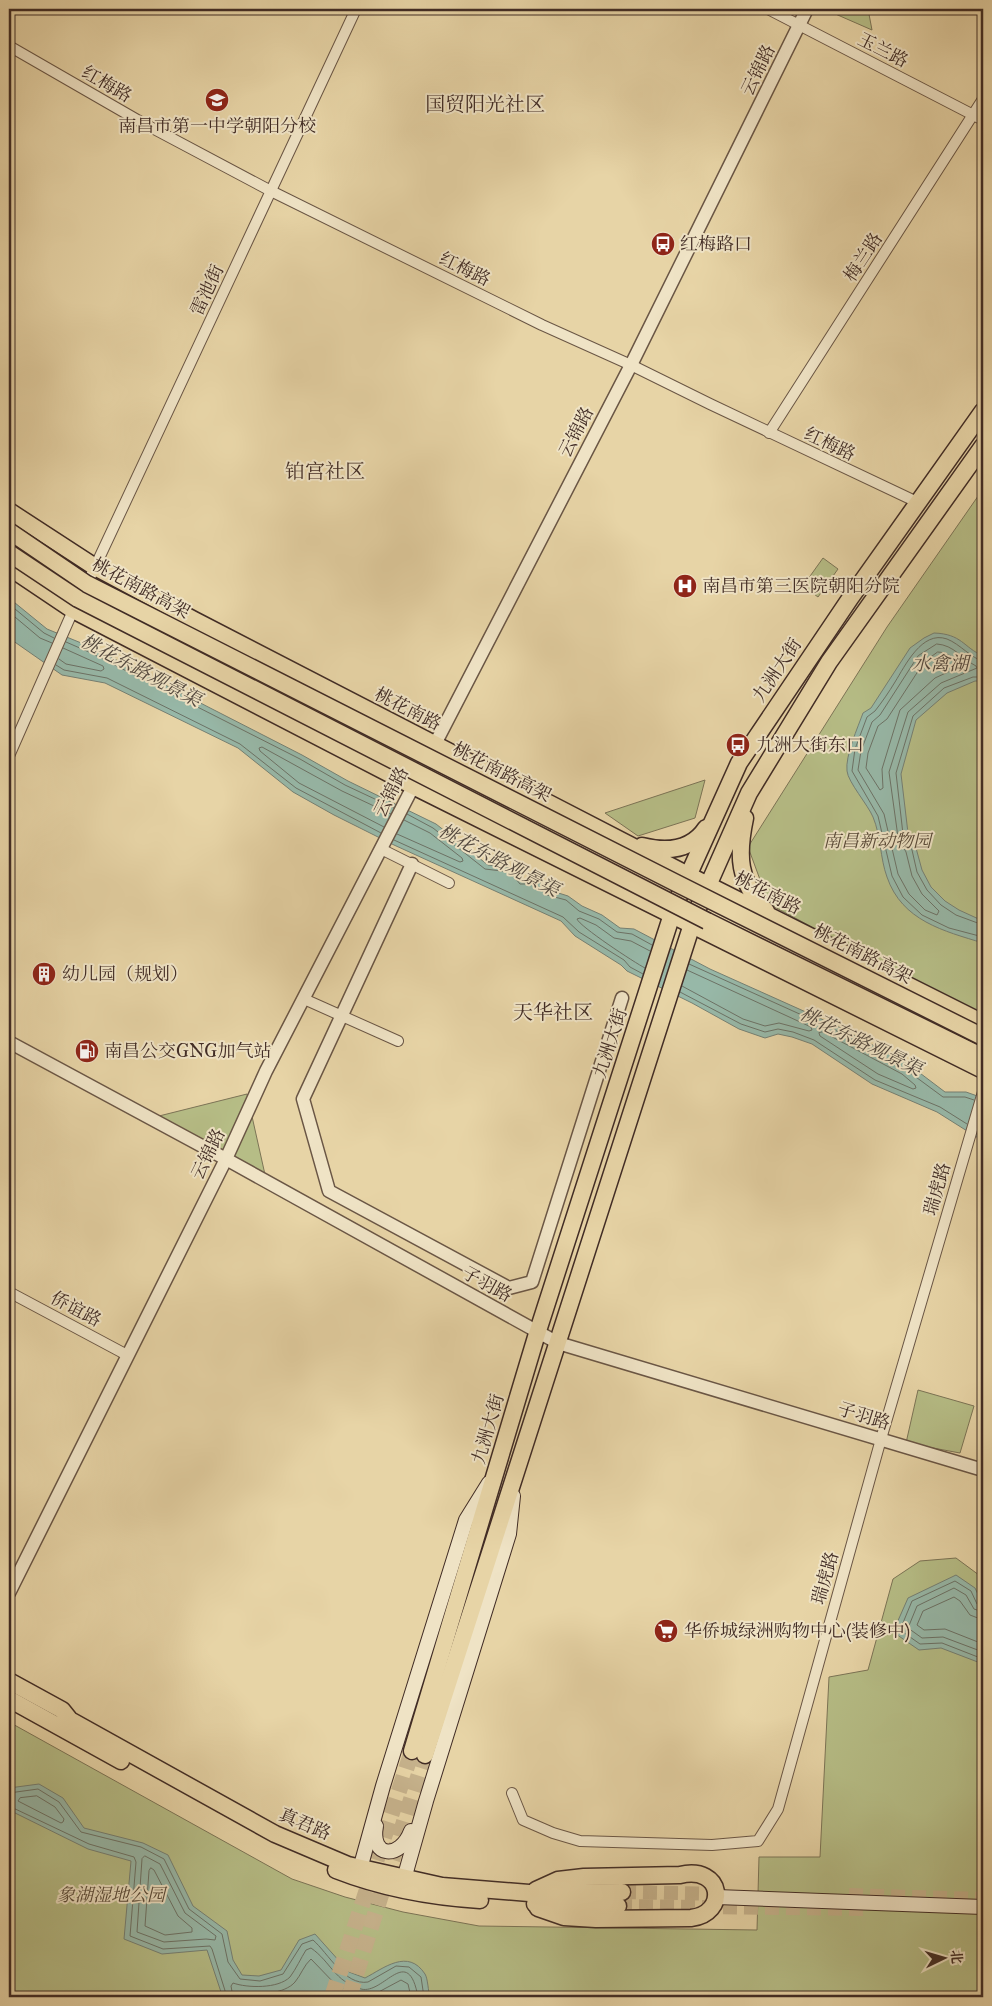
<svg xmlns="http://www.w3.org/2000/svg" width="992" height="2006" font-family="'IM FELL Great Primer','Noto Serif SC',serif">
<rect width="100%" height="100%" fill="#e7d4a6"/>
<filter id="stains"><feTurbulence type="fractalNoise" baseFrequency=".004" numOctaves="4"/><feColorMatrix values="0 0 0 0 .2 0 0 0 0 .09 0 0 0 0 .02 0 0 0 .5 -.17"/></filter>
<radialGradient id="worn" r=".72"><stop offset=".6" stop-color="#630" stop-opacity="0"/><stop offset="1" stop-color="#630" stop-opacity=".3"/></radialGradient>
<g fill="#b6bd86" stroke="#7c7456">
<polygon points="824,9 868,9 872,30"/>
<polygon points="983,489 983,1014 881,964 769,904 748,847 887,627"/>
<polygon points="823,558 838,569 818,597 803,586"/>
<polygon points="705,780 695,818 638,836 605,813"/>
<polygon points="247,1094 268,1188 143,1120"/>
<polygon points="918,1390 974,1406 960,1453 906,1443"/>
<polygon points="956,1558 983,1578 983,1997 9,1997 9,1722 292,1879 345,1897 403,1912 479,1926 757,1930 759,1857 820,1857 829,1677 868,1670 893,1579 920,1561"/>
</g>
<g fill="#97b8a8" stroke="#758074">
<polygon points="9,598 47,629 91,647 302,755 348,781 436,824 488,865 512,868 522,880 536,879 549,890 568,896 582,906 602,915 620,928 634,929 710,969 837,1026 908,1064 945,1092 966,1092 983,1098 983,1141 937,1112 872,1084 812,1044 792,1037 778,1034 765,1038 739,1029 692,1003 627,971 621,965 575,936 561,921 394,845 334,815 293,792 238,748 105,683 62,675 9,638"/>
<path d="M934,633c28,1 29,14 49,23v25h-8l-28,12 -31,27 -15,54 7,59 8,15 6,22 9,17 14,14 14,9 24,11v22c-39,-12 -81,-22 -96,-66 -7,-19 -6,-41 -14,-60 -5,-12 -25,-35 -26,-46 -2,-15 11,-44 16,-58l8,-5 39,-60 14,-10z"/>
<polygon points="956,1575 975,1588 983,1605 983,1664 941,1648 919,1650 893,1632 908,1598"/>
<path d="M39,1784l24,14 21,30 59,15 25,12 25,51 34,25 6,29 9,15 17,1 22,-6 18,-30 16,-6 34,38 16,6c19,-10 43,-30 60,-4 3,5 3,17 5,23h-209l1,-2 -15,-45 -45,4 -38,-15 7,-78 -43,-12 -79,-39v-22z"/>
</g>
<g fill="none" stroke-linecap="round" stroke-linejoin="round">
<g stroke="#6c7266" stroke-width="1">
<polyline points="9,604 44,633 54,638"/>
<polyline points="9,612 40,638 52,643"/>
<polyline points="66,642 89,652 300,759 345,785 394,808"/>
<path d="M937,644c17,1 25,15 39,22l1,2 -36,15 -33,29 -19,60 9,65 8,15 6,24 10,18 17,17 -2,4 -12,-5 -16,-16 -11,-20 -14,-60 -26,-44 3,-19 11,-29 8,-7 38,-59z"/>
<path d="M938,652c8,0 20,7 23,14l-26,12 -35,32 -18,59 1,19 -3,2 -14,-22 2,-15 10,-27 9,-7 37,-57z"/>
<polyline points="59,659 66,664 101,671 104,669 103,666 63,648"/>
<path d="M983,661c-11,-2 -23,-17 -36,-22 -25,-9 -42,27 -52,43 -6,10 -13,20 -20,29l-8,6 -12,32 -3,22 26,45 14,60 11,21 19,18 27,13 34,9"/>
<polyline points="56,665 64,670 107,678 240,744 296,788 381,833"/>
<polyline points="983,677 973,677 944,688 913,716 896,773 903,834 912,850 917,872 927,890 941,905 956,915 983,925"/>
<polyline points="407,814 433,828 485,869 510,872 520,884 534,884 547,895 566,900 579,911 599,919 617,932 632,934 652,945"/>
<polyline points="384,827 299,783 260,751 259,748 262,747 342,791 391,814"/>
<polyline points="397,834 460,862 463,861 462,858 430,833 404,820"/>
<polyline points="394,840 563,917 579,932 624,960 630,967 643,974"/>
<polyline points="689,964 835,1030 905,1069 943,1097 965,1097 974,1100"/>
<path d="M645,968c-10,-5 -66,-42 -68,-49l3,-1 16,7 18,13 17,3 19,10"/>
<polyline points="682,986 743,1019 765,1026 779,1023 809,1031 812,1030 811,1027 687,970"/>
<polyline points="680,992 741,1024 765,1032 778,1029 793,1032 814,1040 875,1080 940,1107 967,1124"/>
<polygon points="823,1032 902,1074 915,1085 916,1088 913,1089 878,1074 820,1036 819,1033"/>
<polyline points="983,1606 977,1604 971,1591 955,1581 912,1601 900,1630 920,1644 942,1643 983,1659"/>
<polyline points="983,1612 974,1609 966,1595 954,1588 917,1606 908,1628 922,1638 943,1637 983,1652"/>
<polyline points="983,1620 970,1615 960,1601 954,1597 923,1611 917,1625 924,1630 945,1629 983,1644"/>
<path d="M9,1793l29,-4 21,13 22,30 60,15 23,12 25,50 33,25 6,28 12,17 20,2 23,-7 19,-30 11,-4c15,13 32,46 55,42l28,-16 13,1 12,10 3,20"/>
<polygon points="37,1796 55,1807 64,1819 63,1822 61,1823 18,1801 20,1798"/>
<polyline points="9,1806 89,1844 134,1857 136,1862 130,1936 163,1949 210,1946 212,1949 227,1997"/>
<polygon points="145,1856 160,1864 185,1913 216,1936 215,1940 206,1939 164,1942 137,1932 142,1859"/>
<polygon points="151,1868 154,1870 178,1916 192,1928 192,1932 165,1935 145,1926 149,1871"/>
<path d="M233,1997l-2,-11 2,-3c14,5 45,6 57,-6 6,-8 11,-19 16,-27l5,-2c20,14 23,33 50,41 23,6 47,-47 57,8"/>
<path d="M241,1997l2,-3c15,1 42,0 52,-12 6,-7 9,-17 16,-23l27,28 23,9 12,-1 28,-15 7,4 3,13"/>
</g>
<g stroke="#c6b28c" stroke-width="14" stroke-dasharray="14 7" stroke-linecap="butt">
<polyline points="622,1892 725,1894"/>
<polyline points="849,1895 983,1899"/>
<polyline points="618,1906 870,1909"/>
</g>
<g stroke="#c6b28c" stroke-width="16" stroke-dasharray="16 8" stroke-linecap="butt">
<polyline points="332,1997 412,1751"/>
<polyline points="349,1997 425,1755"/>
</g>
<g stroke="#6a5645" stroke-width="12">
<g id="minor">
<polyline points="768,9 983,120"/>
<polyline points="9,46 141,122 271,191 542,325 631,365 710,404 917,502"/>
<polyline points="769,433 983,99"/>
<polyline points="87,584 356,9"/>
<polyline points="9,756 75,606"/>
<polyline points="381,849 449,883"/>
<polyline points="304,999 398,1041"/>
<polyline points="9,1292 127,1355"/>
<polyline points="512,1793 523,1820 553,1833 580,1841 712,1845 758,1841 778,1809 881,1439 983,1092"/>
</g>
</g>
<g stroke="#6a5645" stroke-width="15">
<g id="tertiary">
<polyline points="412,864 303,1099 329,1191 509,1288 532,1282 622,998"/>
<polyline points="9,1042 226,1159 558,1343 983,1470"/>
<polyline points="9,1593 226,1159 266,1071 631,365 807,9"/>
</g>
</g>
<g stroke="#412c25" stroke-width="16">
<g id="secondary">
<path d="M376,1826c-6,32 24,34 35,5"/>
<polyline points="358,1876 383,1786 466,1520 489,1483"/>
<polyline points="402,1886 426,1801 509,1534 513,1496"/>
<polyline points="717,1897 983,1907"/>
</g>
</g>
<g stroke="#412c25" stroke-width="19">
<g id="primary">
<polyline points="9,511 95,567 194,620 688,875 983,1023"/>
<polyline points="9,567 73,610 413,786 983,1070"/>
<path d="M745,818c-8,38 -7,63 21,93"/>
<path d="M642,846c24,6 49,5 64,-18"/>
<polyline points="9,1681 62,1710 70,1720 275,1834 348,1865 442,1886 529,1893 622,1892"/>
<polyline points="9,1699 121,1761"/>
<polyline points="412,1751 536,1337 675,905 739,763 851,597 983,411"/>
<polyline points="425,1755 695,915 749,793 829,662 983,446"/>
<path d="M336,1870c46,18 96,27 144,30"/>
<path d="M536,1890l22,-10 26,-3 96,-2c44,-10 48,39 11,43l-95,1 -32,-2 -26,-9"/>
<polyline points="535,1904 618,1906"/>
</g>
</g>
<g stroke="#412c25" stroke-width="19">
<polyline id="trunk" points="707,921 983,1057"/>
</g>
<use href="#minor" stroke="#efe3c5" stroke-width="10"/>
<use href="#tertiary" stroke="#efe3c5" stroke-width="12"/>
<use href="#secondary" stroke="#efe3c5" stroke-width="14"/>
<use href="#primary" stroke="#e7d4a6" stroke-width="16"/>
<use href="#trunk" stroke="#e7d4a6" stroke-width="16"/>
<g stroke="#412c25" stroke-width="19" stroke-linecap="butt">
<g id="trunk-bridge">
<polyline points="9,531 87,584 676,883 983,1037"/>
<polyline points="9,553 78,599 707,921"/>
</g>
</g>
<use href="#trunk-bridge" stroke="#e7d4a6" stroke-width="16"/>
</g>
<defs>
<g id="school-disc" transform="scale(1.25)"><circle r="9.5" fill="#8f2418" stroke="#efe3c5"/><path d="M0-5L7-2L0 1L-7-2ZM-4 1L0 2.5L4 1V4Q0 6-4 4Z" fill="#fff"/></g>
<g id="bus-disc" transform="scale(1.25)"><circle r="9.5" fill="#8f2418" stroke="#efe3c5"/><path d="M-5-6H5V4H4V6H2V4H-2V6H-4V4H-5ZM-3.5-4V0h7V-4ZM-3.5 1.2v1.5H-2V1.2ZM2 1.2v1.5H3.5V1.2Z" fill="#fff"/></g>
<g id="hospital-disc" transform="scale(1.25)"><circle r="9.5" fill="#8f2418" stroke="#efe3c5"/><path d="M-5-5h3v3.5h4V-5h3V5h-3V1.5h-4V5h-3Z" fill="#fff"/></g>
<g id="building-disc" transform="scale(1.25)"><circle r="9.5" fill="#8f2418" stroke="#efe3c5"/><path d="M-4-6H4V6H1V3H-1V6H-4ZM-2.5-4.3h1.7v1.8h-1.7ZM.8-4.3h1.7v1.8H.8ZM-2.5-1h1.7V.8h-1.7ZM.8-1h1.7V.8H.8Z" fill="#fff"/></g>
<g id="fuel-disc" transform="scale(1.25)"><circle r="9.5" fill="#8f2418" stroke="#efe3c5"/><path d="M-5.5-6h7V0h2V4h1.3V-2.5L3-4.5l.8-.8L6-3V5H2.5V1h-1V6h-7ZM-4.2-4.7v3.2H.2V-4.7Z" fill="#fff"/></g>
<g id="supermarket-disc" transform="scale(1.25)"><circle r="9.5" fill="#8f2418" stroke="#efe3c5"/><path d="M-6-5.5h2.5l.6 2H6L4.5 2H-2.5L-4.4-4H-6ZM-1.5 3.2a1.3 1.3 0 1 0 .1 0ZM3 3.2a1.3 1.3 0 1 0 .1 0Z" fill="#fff"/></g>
</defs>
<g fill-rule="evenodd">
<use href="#school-disc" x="217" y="100"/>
<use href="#bus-disc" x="663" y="244"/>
<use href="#hospital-disc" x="685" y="586"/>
<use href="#bus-disc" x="738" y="745"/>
<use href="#building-disc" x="44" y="974"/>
<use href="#fuel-disc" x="87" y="1051"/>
<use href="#supermarket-disc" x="666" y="1631"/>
</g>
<g text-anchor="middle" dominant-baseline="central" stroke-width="4" stroke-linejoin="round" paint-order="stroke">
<g font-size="18" fill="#412c25" stroke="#efe3c5">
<text transform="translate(883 50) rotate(27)">玉兰路</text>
<text transform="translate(758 70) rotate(-64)">云锦路</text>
<text transform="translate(107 84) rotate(30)">红梅路</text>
<text transform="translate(863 257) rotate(-57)">梅兰路</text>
<text transform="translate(465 269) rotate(26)">红梅路</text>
<text transform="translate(207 290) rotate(-65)">雷池街</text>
<text transform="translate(576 432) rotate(-63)">云锦路</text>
<text transform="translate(830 444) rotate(25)">红梅路</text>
<text transform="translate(141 588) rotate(28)">桃花南路高架</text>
<text transform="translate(777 670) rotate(-56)">九洲大街</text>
<text transform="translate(408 709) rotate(27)">桃花南路</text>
<text transform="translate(502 772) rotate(27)">桃花南路高架</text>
<text transform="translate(391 792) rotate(-63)">云锦路</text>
<text transform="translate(768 893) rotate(27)">桃花南路</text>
<text transform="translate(863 954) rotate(27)">桃花南路高架</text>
<text transform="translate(610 1043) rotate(-72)">九洲大街</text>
<text transform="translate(208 1154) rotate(-64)">云锦路</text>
<text transform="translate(937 1189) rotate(-74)">瑞虎路</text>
<text transform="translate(487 1284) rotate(29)">子羽路</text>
<text transform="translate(76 1309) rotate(28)">侨谊路</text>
<text transform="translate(864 1416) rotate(17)">子羽路</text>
<text transform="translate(488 1429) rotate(-74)">九洲大街</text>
<text transform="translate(825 1578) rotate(-74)">瑞虎路</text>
<text transform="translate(305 1824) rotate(23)">真君路</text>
</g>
<g font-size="18" fill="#412c25" stroke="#efe3c5" text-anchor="start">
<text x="217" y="126" text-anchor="middle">南昌市第一中学朝阳分校</text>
<text x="680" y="244">红梅路口</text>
<text x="702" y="586">南昌市第三医院朝阳分院</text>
<text x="756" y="745">九洲大街东口</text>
<text x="62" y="974">幼儿园（规划）</text>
<text x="104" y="1051">南昌公交GNG加气站</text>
<text x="684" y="1631">华侨城绿洲购物中心(装修中)</text>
</g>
<g font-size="18" font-style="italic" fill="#584938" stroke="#efe3c5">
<text x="877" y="841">南昌新动物园</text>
<text x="111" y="1895">象湖湿地公园</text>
</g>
<g font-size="19" font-style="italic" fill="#52483f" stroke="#efe3c5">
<text x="940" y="663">水禽湖</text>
<text transform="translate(141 670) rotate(28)">桃花东路观景渠</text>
<text transform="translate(499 860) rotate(28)">桃花东路观景渠</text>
<text transform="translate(861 1041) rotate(26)">桃花东路观景渠</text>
</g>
<g font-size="20" fill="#412c25" stroke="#efe3c5">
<text x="485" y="104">国贸阳光社区</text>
<text x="325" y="471">铂宫社区</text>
<text x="553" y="1012">天华社区</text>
</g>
</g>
<rect width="992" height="2006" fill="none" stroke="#e7d4a6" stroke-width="30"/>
<rect x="10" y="10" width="972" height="1986" fill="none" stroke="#412c25" stroke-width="2.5"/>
<rect x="15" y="15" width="962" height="1976" fill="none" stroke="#412c25"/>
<g transform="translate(944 1958) rotate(85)" stroke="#efe3c5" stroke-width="4" paint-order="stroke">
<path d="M0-4L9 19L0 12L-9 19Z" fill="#412c25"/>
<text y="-8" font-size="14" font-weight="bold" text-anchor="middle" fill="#412c25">北</text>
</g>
<rect width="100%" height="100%" filter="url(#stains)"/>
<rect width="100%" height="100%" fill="url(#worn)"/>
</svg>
